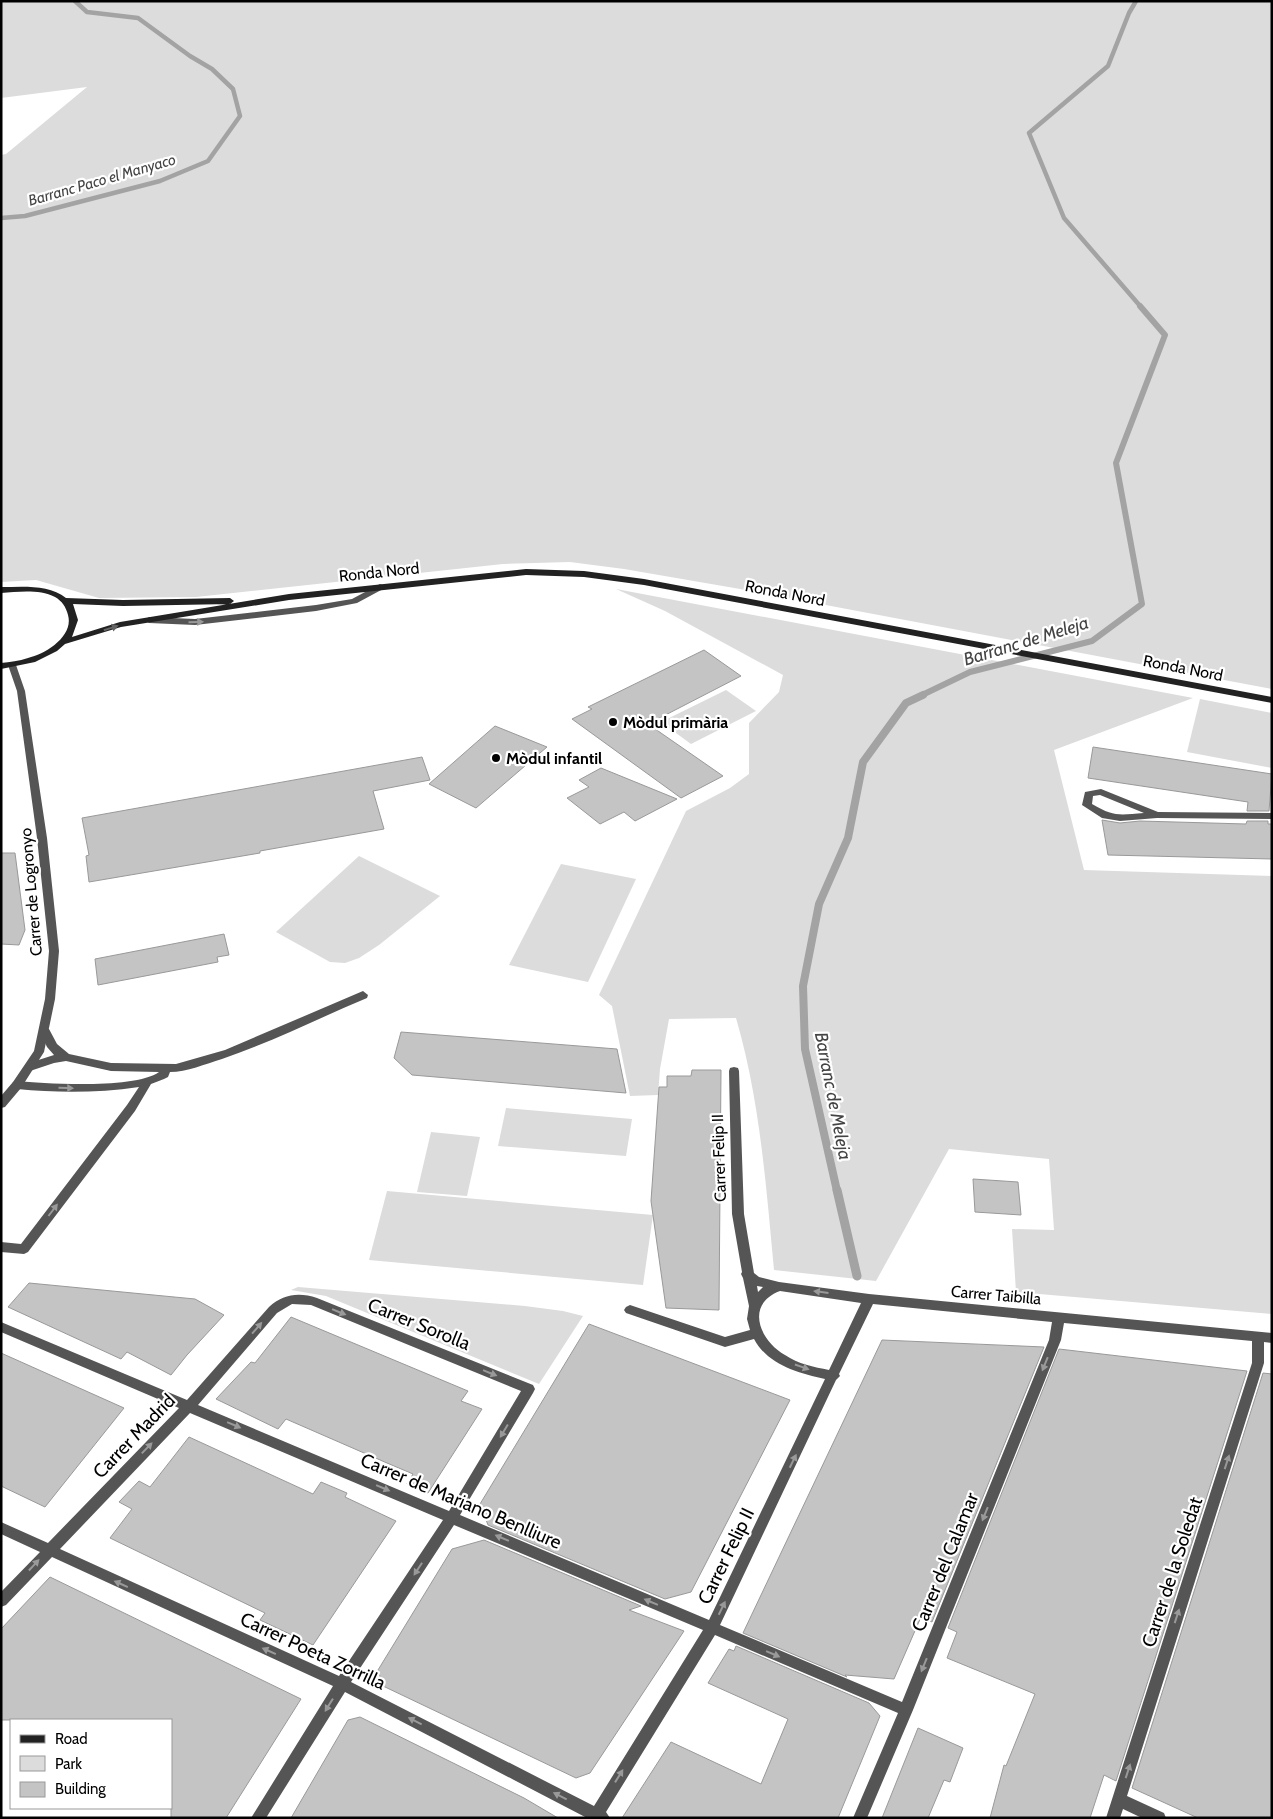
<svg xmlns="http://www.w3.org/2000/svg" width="1273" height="1819" font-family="Cabin,sans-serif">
<rect width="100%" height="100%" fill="#fff"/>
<g fill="#dcdcdc">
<polygon points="1,1 1272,1 1272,689 746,590 624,569 570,562 503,564 196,597 99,598 36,580 1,582 1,155 6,154 87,87 1,98"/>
<path d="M616,589l577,109 -139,52 30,120 188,6v438l-256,-22 -4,-63 42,1 -5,-71 -100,-10 -73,132 -102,-11c-8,-85 -14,-170 -38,-252l-67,1 -9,50 -2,26 -28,1 -18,-90 -13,-11 87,-184 44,-23 19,-14v-51l30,-31 4,-17 -118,-64z"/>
<polygon points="726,690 756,711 691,744 661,722"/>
<polygon points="1200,699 1272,713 1272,768 1187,752"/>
<polygon points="359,856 440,896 379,945 359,958 345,963 330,962 276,932"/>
<polygon points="561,864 636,879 588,982 509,965"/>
<polygon points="506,1108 632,1119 626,1156 498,1146"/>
<polygon points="431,1132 480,1137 467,1196 417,1192"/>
<polygon points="387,1191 653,1215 643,1285 369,1260"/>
<polygon points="298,1287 525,1306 563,1311 583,1316 539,1384 326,1296 291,1290"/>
</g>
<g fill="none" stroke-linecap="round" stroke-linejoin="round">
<g stroke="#a3a3a3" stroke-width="4.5">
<polyline points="1136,1 1129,13 1108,66 1029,133 1064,218 1141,307"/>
<polyline points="1,218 25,216 160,181 208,161 240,116 233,89 212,69 190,56 138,18 87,12 75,1"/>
</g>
<polyline stroke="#a3a3a3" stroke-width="6" points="920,696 970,672 1092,641 1142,604 1116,463 1165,335 1140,306"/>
<polyline stroke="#a3a3a3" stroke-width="8" points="837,1191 805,1049 803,986 819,904 848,838 863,762 906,703 923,695"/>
<polyline stroke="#a3a3a3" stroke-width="9" points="837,1190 857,1276"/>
</g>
<g fill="#c4c4c4" stroke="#999">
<polygon points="704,650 741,676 648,724 723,776 681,798 572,719 592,709 588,707"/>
<polygon points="495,726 547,747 476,808 429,784"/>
<polygon points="1093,747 1272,774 1269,811 1247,811 1248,802 1088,778"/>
<polygon points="422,757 430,780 373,791 384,829 260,851 260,853 89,882 86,856 89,855 82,818"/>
<polygon points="601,768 677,799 635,821 624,812 600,824 567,798 589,787 579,780"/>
<polygon points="1102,820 1120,823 1140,821 1246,824 1247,821 1268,821 1268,824 1272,824 1272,859 1108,855"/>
<polygon points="1,853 15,853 25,930 19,945 1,944"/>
<polygon points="224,934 229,955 217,957 218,962 98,985 95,959"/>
<polygon points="401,1032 617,1049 626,1093 412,1075 394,1058"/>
<polygon points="692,1070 721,1070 719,1310 666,1308 651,1201 659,1087 667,1087 667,1076 691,1076"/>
<polygon points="973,1179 1018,1182 1021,1215 975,1212"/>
<polygon points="29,1283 195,1299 224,1315 187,1355 171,1375 127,1352 121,1359 8,1307"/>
<polygon points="291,1317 468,1391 461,1401 482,1409 428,1493 407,1484 413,1474 387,1463 286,1419 278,1429 216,1399 251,1362 255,1363"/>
<polygon points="589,1324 790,1400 691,1592 665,1599 488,1525 480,1504"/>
<polygon points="882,1340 1044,1347 932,1622 921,1617 894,1679 845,1675 847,1677 743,1633"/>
<polygon points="1059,1349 1247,1371 1116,1781 1104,1775 1090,1818 990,1818 1004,1765 1006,1766 1035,1694 947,1658 957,1632 948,1628"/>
<polygon points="1,1353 124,1408 45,1507 1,1486"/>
<polygon points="1263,1373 1272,1374 1272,1818 1198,1818 1132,1788"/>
<polygon points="189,1437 313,1494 321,1482 347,1493 345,1497 396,1521 313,1645 260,1620 265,1613 110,1538 132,1509 119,1502 139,1481 150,1487"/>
<polygon points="484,1540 641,1606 629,1610 684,1631 590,1773 576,1778 383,1686 378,1670 452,1549"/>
<polygon points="50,1577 301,1699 226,1818 171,1818 171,1720 1,1720 1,1629"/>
<polygon points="736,1646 869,1703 880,1716 838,1818 622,1818 671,1742 761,1784 788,1719 708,1683 729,1649 734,1651"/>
<polygon points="360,1717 524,1798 558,1818 291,1818 348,1720"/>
<polygon points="918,1728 963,1748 950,1782 944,1780 928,1818 882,1818"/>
</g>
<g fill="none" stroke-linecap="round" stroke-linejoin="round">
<polygon fill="#555" fill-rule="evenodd" points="380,584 383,585 383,589 357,603 316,611 195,625 149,623 145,620 149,617 195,619 316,605 352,599"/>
<g fill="#555" fill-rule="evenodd">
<path d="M1101,789l57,23 114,1v6l-115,-1 -37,3 -18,-3 -20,-13 3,-13zM1100,795l44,18c-25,2 -30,4 -52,-9l1,-8z"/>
<path d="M363,991l5,4 -1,3c-48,20 -95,44 -145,61 -17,5 -35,13 -52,13l-2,5 -4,2 -13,5 -16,27 -107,141 -4,2 -23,-2v-10l20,2 106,-139 12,-18c-41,6 -81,6 -122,2l-4,-1 -1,-3 1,-3 4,-1c30,3 119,8 142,-9l-48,-1 -45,-10 -12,2 -24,8 -4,-1 -1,-3 1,-3 28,-9 -7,-8 -7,-15 1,-3h8l8,15 12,10 42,9 65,1 49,-14z"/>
<path d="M734,1067l4,1 1,3 5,143 10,59 5,4 20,5 90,12 403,39v10l-8,-1v21l-137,433 37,17 2,5h-24l-19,-9 -3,9h-14l146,-455v-22l-188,-18 -3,17 -148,370 -46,108h-14l45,-105 -183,-78 -109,177 4,6h-23l-242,-126 -79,126h-15l82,-132 -281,-129 -46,48 -5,2v-15l39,-40 -39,-18v-12l47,21 131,-135 -178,-76v-10l186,78 82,-93c14,-13 30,-15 48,-9l216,87 2,4 -2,4 -73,122 249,105 116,-241c-27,-6 -57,-14 -71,-40l-29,8 -99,-34 -2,-3 2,-3 4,-2 95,32 25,-7 -3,-11 2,-13 -6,-28 -2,-4 1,-2 -10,-58 -3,-143 1,-3zM757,1286l6,1 -5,5zM780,1291l81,12 -32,67c-15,-3 -31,-6 -44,-15 -26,-15 -40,-51 -5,-64zM292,1304l19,1 210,86 -72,120 -251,-106 79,-92zM873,1304l179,18 -3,18 -147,362 -182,-77 116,-245 4,-4 -1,-2zM190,1413l253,107 -104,156 -279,-127zM454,1525l249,105 -109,176 -243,-124z"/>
</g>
<polygon fill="#555" fill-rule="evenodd" points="12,662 16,665 25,691 47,838 59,951 55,999 44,1052 21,1088 5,1107 1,1108 1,1096 13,1082 34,1051 45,999 49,951 37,838 17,691 8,665"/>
<path fill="#222" fill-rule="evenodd" d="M526,569l58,2 60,8 628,118v6l-628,-118 -60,-8 -58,-2 -237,25 -168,27 -56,17 -8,7 -22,11 -34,7v-6c9,-1 18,-2 27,-5 18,-4 46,-22 40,-43 -2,-8 -6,-14 -13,-18 -16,-8 -37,-5 -54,-4v-6c22,0 48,-3 65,11l57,2 107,-2 4,3 -4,3 -107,2 -50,-2 5,16 -6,17 48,-15 169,-28z"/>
</g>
<defs><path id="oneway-solid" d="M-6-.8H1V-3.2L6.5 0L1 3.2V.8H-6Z" transform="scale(1.25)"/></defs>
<g fill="#999">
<use href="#oneway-solid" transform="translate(196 622) rotate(-2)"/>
<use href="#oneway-solid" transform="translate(66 1088) rotate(1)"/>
<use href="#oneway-solid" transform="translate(53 1210) rotate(-53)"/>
<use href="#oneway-solid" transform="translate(821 1292) rotate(-173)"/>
<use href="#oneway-solid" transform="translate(339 1312) rotate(22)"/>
<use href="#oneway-solid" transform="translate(257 1328) rotate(-49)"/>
<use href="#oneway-solid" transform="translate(1045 1364) rotate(112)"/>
<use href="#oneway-solid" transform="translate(802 1367) rotate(19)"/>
<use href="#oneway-solid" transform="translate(490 1373) rotate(22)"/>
<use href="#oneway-solid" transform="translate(234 1425) rotate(23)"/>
<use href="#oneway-solid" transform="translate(504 1431) rotate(121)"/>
<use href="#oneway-solid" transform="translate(147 1448) rotate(-46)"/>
<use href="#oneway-solid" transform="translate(793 1461) rotate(-64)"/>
<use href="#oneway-solid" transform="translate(1227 1462) rotate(-72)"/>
<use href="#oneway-solid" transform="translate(383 1488) rotate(23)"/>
<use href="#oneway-solid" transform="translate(985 1514) rotate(112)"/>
<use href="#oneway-solid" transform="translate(502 1538) rotate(-157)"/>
<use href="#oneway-solid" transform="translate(34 1565) rotate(-47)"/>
<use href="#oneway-solid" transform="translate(418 1569) rotate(123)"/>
<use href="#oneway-solid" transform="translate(121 1584) rotate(-156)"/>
<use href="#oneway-solid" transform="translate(651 1602) rotate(-157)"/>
<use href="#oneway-solid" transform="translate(722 1608) rotate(-64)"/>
<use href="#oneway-solid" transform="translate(1177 1616) rotate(-72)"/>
<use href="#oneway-solid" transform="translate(269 1651) rotate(-156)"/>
<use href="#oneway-solid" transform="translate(773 1654) rotate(23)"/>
<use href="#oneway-solid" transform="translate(924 1665) rotate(112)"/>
<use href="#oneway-solid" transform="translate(329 1705) rotate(122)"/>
<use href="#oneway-solid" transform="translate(415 1721) rotate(-153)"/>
<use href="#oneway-solid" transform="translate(1128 1771) rotate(-72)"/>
<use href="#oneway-solid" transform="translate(619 1776) rotate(-58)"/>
<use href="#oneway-solid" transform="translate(560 1796) rotate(-153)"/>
</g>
<use fill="#646464" href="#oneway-solid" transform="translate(111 628) rotate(-17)"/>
<g fill="#000" stroke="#fff" stroke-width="2">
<circle cx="613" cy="722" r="5"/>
<circle cx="496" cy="758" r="5"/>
</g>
<g text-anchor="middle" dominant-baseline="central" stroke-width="4.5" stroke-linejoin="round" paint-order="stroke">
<g font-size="15" font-style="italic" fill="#444" stroke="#fff">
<text transform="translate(102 180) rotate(-16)">Barranc Paco el Manyaco</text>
</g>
<g font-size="16" fill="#000" stroke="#fff">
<text transform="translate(379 572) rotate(-6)">Ronda Nord</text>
<text transform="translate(785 593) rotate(11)">Ronda Nord</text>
<text transform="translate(1183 668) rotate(11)">Ronda Nord</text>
<text transform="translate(31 892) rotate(-95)">Carrer de Logronyo</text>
<text transform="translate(719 1158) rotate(-92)">Carrer Felip II</text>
<text transform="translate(996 1295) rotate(5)">Carrer Taibilla</text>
</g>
<g font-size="16" font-weight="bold" fill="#000" stroke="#fff" text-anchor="start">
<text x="623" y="722">Mòdul primària</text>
<text x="506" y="758">Mòdul infantil</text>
</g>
<g font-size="18" font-style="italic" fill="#444" stroke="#fff">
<text transform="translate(1026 641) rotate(-17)">Barranc de Meleja</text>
<text transform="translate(833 1096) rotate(79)">Barranc de Meleja</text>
</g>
<g font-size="19" fill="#000" stroke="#fff">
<text transform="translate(419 1324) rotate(22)">Carrer Sorolla</text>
<text transform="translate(134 1436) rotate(-46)">Carrer Madrid</text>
<text transform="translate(461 1501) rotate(23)">Carrer de Mariano Benlliure</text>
<text transform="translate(726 1556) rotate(-64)">Carrer Felip II</text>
<text transform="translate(945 1562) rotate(-68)">Carrer del Calamar</text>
<text transform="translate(1172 1572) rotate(-72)">Carrer de la Soledat</text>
<text transform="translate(313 1651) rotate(25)">Carrer Poeta Zorrilla</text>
</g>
</g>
<rect width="1273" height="1819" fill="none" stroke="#000000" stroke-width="5"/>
<rect x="10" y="1719" width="162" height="90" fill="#ffffff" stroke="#999999"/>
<rect x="20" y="1735" width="25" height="8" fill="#222222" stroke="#999999"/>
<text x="55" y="1744" font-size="15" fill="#000000">Road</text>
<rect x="20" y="1756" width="25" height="15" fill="#dcdcdc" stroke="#999999"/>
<text x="55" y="1769" font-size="15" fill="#000000">Park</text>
<rect x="20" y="1782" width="25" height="15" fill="#c4c4c4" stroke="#999999"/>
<text x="55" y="1794" font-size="15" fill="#000000">Building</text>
</svg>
